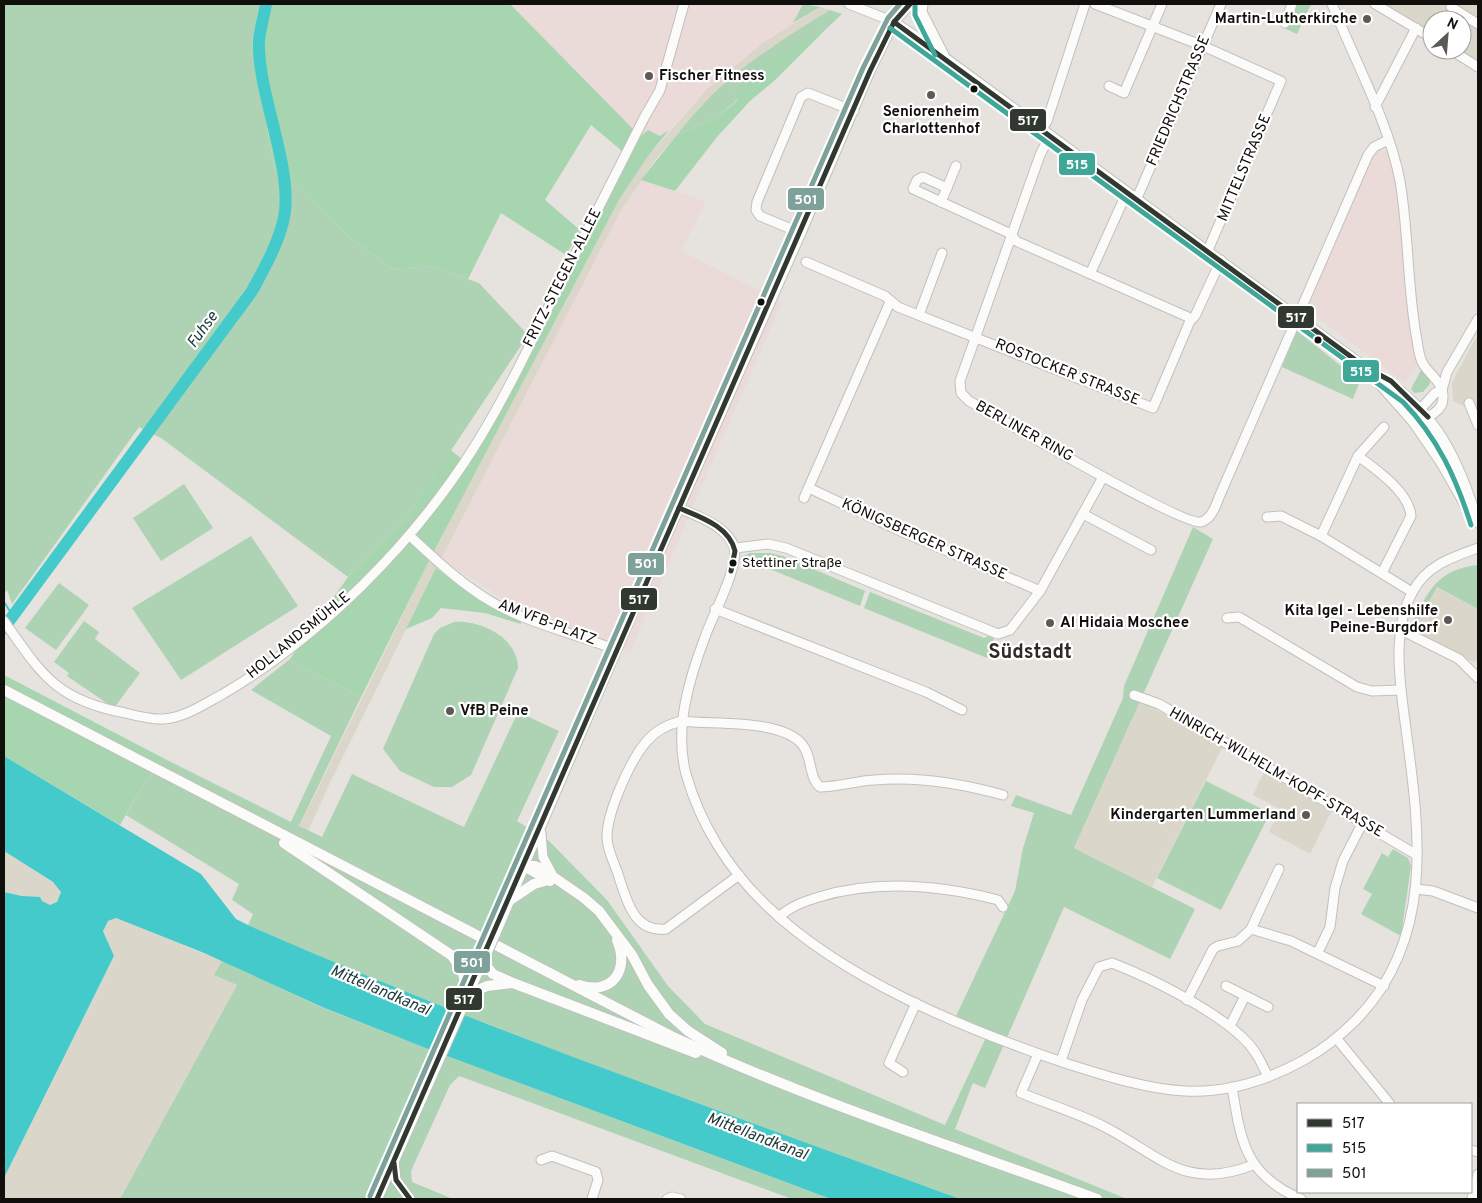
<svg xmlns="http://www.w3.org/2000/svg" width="1482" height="1203" font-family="Overpass,sans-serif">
<rect width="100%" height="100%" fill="#e6e3de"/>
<g fill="#eadad8">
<polygon points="510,4 803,4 793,24 741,60 709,87 669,130 660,136 648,130 640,137"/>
<polygon points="1375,151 1387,151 1397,180 1419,365 1404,382 1305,308"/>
<polygon points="641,180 706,202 681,251 782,302 630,652 520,609 441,559 620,212"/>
</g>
<g fill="#dbd6ca">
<polygon points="1383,4 1478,4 1478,61 1459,50 1462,50 1462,20 1432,20 1432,34"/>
<polygon points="820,7 830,10 767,50 715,93 656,159 620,212 441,559 329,785 308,831 299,827 433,553 620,198 648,156 709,87 763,43"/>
<polygon points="1478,334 1478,418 1466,407 1453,401 1452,382"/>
<polygon points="1436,587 1478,609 1478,660 1473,662 1413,630"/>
<polygon points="1140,701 1223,746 1152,887 1074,848"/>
<polygon points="1265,770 1332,810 1310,854 1269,832 1280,809 1253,795"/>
<polygon points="4,851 58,886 61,891 57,902 50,905 29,897 4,892"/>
<polygon points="116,918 222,961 215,975 237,985 120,1199 4,1199 4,1178 114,957 103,929 108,921"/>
</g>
<g fill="#add3b4">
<polygon points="4,4 260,4 252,39 274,167 299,185 347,235 392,269 432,266 479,283 528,335 404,521 348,577 161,438 139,427 12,604 7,590 4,594"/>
<polygon points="803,4 820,7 793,23"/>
<polygon points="1297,4 1311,4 1297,34 1286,29"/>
<path d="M830,10l12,4 -19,18 -89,60 4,7 -18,16 -44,21c12,-15 25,-30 38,-43 35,-33 75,-58 116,-83z"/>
<polygon points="1297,331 1360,381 1353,399 1282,367"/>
<polygon points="1421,370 1429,377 1430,384 1423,392 1414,393 1411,389"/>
<polygon points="184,484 213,528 161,561 133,518"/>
<polygon points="1193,527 1213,539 1074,848 1195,909 1170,959 1064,907 985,1088 973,1083 955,1129 1127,1199 960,1199 646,1086 345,968 248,925 253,914 232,900 239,884 126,815 144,783 165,759 291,822 331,736 251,690 290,659 361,697 299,826 322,837 352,774 464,827 518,712 559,731 517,821 549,841 607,900 668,986 705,1024 945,1125 989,1031 956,1016 1015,891 1023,848 1034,813 1011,806 1016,795 1071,815 1123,698 1124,686"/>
<polygon points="251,536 298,606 181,680 132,608"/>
<polygon points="750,553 770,553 783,556 865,591 860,606 741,557"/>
<path d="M1478,565v44l-41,-22 -24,43c-2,-6 2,-12 5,-18 14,-29 26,-43 60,-47z"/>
<polygon points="59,583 89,605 56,650 25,628"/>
<polygon points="870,592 984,638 988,636 993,638 995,644 987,658 864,608"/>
<polygon points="84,621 99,632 95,639 140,673 114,708 67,676 69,673 54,662"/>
<path d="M454,622c27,-2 64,16 64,46l-47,107 -19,12h-18l-34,-16 -17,-22 51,-115 6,-6z"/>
<polygon points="1206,781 1270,813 1221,910 1157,878"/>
<polygon points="1393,849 1408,858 1411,866 1401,936 1361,914 1372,894 1363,889 1382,853 1388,857"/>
<polygon points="222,961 321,1007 423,1047 831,1199 792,1199 459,1076 450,1085 411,1171 412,1182 453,1199 120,1199 237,985 214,975"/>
</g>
<g fill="#a7d5b0">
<polygon points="260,4 510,4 633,129 622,151 591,125 545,200 580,230 566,255 501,213 468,279 432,266 392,269 347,235 299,185 274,167 252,39"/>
<polygon points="823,32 774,81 750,101 717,137 675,191 641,180 676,136 720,115 738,100 734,92 765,65 804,38 810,39"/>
<polygon points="648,130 660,136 669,130 648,156 620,198 433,553 361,697 290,659 348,577 404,521 451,450 471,467 469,464 507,400 640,137"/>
<polygon points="436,568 472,594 521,618 521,624 485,613 441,608 432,618 406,629"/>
<polygon points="4,675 165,759 144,783 120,825 4,756"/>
</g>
<path fill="#45cacc" d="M4,756l197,118 35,45 12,6c233,103 473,186 712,274h-129l-408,-152 -101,-40 -118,-54 -88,-35 -8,3 -5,10 11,25 -110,222v-286l18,4 18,1 2,4 8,4 7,-3 4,-10 -8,-10 -49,-31z"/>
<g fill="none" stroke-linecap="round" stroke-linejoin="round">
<polyline stroke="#45cacc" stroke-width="2" points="4,602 13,616"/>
<path stroke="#45cacc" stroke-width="12" d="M4,628l248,-337c12,-22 25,-45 31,-69 13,-50 -26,-127 -24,-181 1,-12 5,-25 7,-37"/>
<g stroke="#c2c0bc" stroke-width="11">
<g id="minor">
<path d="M849,4l45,18 23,15 448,330c66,36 92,85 113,156"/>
<polyline points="923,4 922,12 944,55"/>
<polyline points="1095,4 1203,46 1281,81 1208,250"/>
<path d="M1332,4c22,55 57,119 68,177 9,53 7,107 17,159 1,7 2,16 5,22 6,12 22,20 21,36 0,15 -18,20 -30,24"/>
<polyline points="1375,4 1432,38"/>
<polyline points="1451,7 1478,24"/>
<polyline points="1285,23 1292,4"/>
<polyline points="1451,50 1478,67"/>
<polyline points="1109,86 1124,93 1162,4"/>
<polyline points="1375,107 1416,28"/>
<polyline points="1042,129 1047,121 1085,4"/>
<path d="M1050,135l-10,20 -80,226 1,12 8,8c28,16 214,125 232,121 11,-3 15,-17 19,-27l148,-340 6,-8 14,-7"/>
<polyline points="1137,198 1221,4"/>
<polyline points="941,202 956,166"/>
<polyline points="801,233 760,216 756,210 757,202 801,97 808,93 854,111"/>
<polyline points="806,262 885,296 898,307 1153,408 1190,321 1188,317 1016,241 1011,234 913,189 917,180 923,177 947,188"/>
<polyline points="1090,274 1127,192"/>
<polyline points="919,315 942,253"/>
<polyline points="1190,321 1195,316 1221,260"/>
<polyline points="1368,371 1413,422 1441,463 1473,519"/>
<polyline points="1442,390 1447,372 1478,319"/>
<polyline points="1469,403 1478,425"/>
<polyline points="1417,413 1435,393 1442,390"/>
<path d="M1358,456c19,14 51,36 53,60l-29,57"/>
<polyline points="809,488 896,529 1040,591"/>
<polyline points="804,498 890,302"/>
<path d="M679,508c18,8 45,17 54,36 9,19 -21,72 -28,93 -16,42 -31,92 -19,137 14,50 43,96 81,132 77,74 198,123 298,157 38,12 80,26 120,28 41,2 83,-11 119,-31 20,-11 36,-24 52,-40 83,-85 62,-199 48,-306 -5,-38 -11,-86 8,-121 13,-27 40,-36 66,-45"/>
<polyline points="1083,514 1151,550"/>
<polyline points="1267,517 1281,516 1321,536 1412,592"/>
<path d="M410,536c25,23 50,47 80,65 39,23 85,32 126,49"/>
<polyline points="1321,536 1358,456 1384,427"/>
<polyline points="735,548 768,544 786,548 998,634 1010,630 1040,591 1103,477"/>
<polyline points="715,609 926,692 962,710"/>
<polyline points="1227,618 1239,617 1357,687 1372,691 1400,690"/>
<path d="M4,621c38,54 52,79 121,92 12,3 27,7 39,6 22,-2 40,-15 59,-25 98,-58 189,-149 250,-245 29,-46 53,-96 77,-145 31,-62 63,-124 94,-186l16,-28 24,-86"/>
<polyline points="1401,630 1459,659 1478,678"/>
<polyline points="1134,695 1159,704 1417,855"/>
<polyline points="541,833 543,857 552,874"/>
<polyline points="524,866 636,605 801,233 870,71 894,22 910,4"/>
<path d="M739,875l-73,54c-33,4 -40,-31 -48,-55 -4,-12 -11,-24 -11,-37 0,-25 23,-76 39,-95 9,-11 23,-18 36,-21 31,4 97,-2 119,22 12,13 7,34 19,44 18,0 36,-6 54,-7 44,-4 86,3 129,15"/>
<polyline points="1416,889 1433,891 1478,908"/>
<path d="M779,917c12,-11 24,-15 40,-20 59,-18 120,-12 179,3l5,7"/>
<polyline points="1251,929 1279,869"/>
<polyline points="1318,952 1330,927 1335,888 1343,861 1362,824"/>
<polyline points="1226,986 1268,1007"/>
<polyline points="1187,1000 1213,949 1218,946 1238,941 1251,929 1291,941 1384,986"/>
<polyline points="1230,1026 1245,996"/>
<polyline points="1337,1039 1390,1104"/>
<path d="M1038,1054l-17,39c27,11 56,20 82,33 57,29 81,66 150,39"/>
<path d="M1061,1061l21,-61 17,-33 13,-4c39,15 105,48 134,78 10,10 16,23 22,36"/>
<polyline points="903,1072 889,1063 916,1003"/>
<path d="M1232,1087c9,55 13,88 69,112"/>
<polyline points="1471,1150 1478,1152"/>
<polyline points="541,1160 552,1156 596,1172 598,1180 592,1199"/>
<polyline points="394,1163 396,1180 410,1199"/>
<polyline points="667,1199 672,1197 681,1199"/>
<polyline points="1472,1199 1478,1174"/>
</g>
</g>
<g stroke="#c2c0bc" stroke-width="12">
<g id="major">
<path d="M4,690l667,346c138,64 284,111 426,163"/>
<polyline points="284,843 451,955 468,962 482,961"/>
<polyline points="524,866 535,866 542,869 584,898 599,911 632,955 648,985 669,1014 688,1031 722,1053"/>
<polyline points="524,866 550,881"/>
<polyline points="510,900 534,884 548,880"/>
<polyline points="495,934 524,866"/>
<polyline points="453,957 463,973 467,994"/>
<polyline points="482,961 493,974 513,983 696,1053"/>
<path d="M579,985c33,11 51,-15 38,-45"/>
<polyline points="467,995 487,986 512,983"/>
<polyline points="377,1199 484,958"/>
</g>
</g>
<use href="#minor" stroke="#fbfbfa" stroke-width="9"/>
<use href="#major" stroke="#fbfbfa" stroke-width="10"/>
<g stroke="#c2c0bc" stroke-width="12" stroke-linecap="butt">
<polyline id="major-bridge" points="487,952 495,934"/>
</g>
<use href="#major-bridge" stroke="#fbfbfa" stroke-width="10"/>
<g stroke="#fff" stroke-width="9">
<g id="bus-1">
<polyline points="894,22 1365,367 1391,381 1428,417"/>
<path d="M679,508c21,9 50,18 56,43l-4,20"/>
<polyline points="394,1163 396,1180 410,1199"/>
<polyline points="377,1199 870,71 894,22 910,4"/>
</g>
</g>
<g stroke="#fff" stroke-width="9">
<g id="bus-2">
<polyline points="915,4 915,15 935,55"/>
<path d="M890,28l513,374c35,36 53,76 68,123"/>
</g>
</g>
<g stroke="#fff" stroke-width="9">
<polyline id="bus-3" points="370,1196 863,68 888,18 900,4"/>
</g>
<use href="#bus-1" stroke="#31382f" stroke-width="5"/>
<use href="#bus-2" stroke="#3ea797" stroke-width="5"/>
<use href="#bus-3" stroke="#7ea199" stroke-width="5"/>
</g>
<g fill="#5c5956" stroke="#fff" stroke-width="2">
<circle cx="1367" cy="19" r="5"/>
<circle cx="649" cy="76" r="5"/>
<circle cx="931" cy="95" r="5"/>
<circle cx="1448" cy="620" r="5"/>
<circle cx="1050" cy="623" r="5"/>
<circle cx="450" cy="711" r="5"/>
<circle cx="1306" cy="815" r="5"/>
</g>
<g fill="#110f0c" stroke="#fff" stroke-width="2">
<circle cx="974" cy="89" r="4.5"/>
<circle cx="761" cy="302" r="4.5"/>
<circle cx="1318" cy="340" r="4.5"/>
<circle cx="733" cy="563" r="4.5"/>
</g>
<g text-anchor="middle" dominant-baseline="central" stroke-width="4.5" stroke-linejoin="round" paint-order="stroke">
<g font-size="14" fill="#110f0c" stroke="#fff" text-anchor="start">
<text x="742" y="563">Stettiner Straße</text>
</g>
<g font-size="15" font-weight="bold" fill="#110f0c" stroke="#fff" text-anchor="end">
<text x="1357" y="19">Martin-Lutherkirche</text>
<text x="659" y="76" text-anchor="start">Fischer Fitness</text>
<text x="931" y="112" text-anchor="middle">Seniorenheim<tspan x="931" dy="17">Charlottenhof</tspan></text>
<text x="1438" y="611">Kita Igel - Lebenshilfe<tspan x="1438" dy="17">Peine-Burgdorf</tspan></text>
<text x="1060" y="623" text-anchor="start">Al Hidaia Moschee</text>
<text x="460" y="711" text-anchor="start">VfB Peine</text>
<text x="1296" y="815">Kindergarten Lummerland</text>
</g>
<g font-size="15" fill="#110f0c" stroke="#fff">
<text transform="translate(1179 101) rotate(-67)">FRIEDRICHSTRASSE</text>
<text transform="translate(1245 168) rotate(-67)">MITTELSTRASSE</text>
<text transform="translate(563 278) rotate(-63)">FRITZ-STEGEN-ALLEE</text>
<text transform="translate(1067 373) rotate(22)">ROSTOCKER STRASSE</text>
<text transform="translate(1024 432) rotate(29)">BERLINER RING</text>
<text transform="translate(924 540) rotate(24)">KÖNIGSBERGER STRASSE</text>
<text transform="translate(547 623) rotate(21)">AM VFB-PLATZ</text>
<text transform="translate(299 636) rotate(-39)">HOLLANDSMÜHLE</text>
<text transform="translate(1276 773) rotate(30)">HINRICH-WILHELM-KOPF-STRASSE</text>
</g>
<g font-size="16" font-style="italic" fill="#213a3b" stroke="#fff">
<text transform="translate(203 330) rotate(-54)">Fuhse</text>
<text transform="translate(380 991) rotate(23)">Mittellandkanal</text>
<text transform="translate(757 1137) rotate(21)">Mittellandkanal</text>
</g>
<g font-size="20" font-weight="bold" fill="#2f2b24" stroke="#fff">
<text x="1030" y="653">Südstadt</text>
</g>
</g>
<g stroke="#fff" stroke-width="2">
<rect x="1009" y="108" width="38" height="24" rx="5" fill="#31382f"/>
<rect x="1058" y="152" width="38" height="24" rx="5" fill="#3ea797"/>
<rect x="787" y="187" width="38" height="24" rx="5" fill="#7ea199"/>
<rect x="1277" y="305" width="38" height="24" rx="5" fill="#31382f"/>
<rect x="1342" y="359" width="38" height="24" rx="5" fill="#3ea797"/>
<rect x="627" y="552" width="38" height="24" rx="5" fill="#7ea199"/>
<rect x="620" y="587" width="38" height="24" rx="5" fill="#31382f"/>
<rect x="453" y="950" width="38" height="24" rx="5" fill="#7ea199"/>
<rect x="445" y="987" width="38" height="24" rx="5" fill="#31382f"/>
</g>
<g font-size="14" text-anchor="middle" font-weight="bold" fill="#fff">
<text x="1028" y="125">517</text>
<text x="1077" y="169">515</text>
<text x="806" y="204">501</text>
<text x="1296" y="322">517</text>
<text x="1361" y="376">515</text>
<text x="646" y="568">501</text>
<text x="639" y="604">517</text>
<text x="472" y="967">501</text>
<text x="464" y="1004">517</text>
</g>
<rect width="1482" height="1203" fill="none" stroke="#110f0c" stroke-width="10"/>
<rect x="1297" y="1103" width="175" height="90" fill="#ffffff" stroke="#a09f9e"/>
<rect x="1307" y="1119" width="25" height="8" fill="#31382f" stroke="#a09f9e"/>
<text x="1342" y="1128" font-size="15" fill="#110f0c">517</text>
<rect x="1307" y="1144" width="25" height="8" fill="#3ea797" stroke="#a09f9e"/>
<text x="1342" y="1153" font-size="15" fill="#110f0c">515</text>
<rect x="1307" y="1169" width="25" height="8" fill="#7ea199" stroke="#a09f9e"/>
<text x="1342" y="1178" font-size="15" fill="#110f0c">501</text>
<g transform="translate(1447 35) rotate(26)"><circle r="24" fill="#ffffff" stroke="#a09f9e"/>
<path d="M0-4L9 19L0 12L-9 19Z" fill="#5c5956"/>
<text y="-8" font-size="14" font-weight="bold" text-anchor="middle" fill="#110f0c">N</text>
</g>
</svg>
